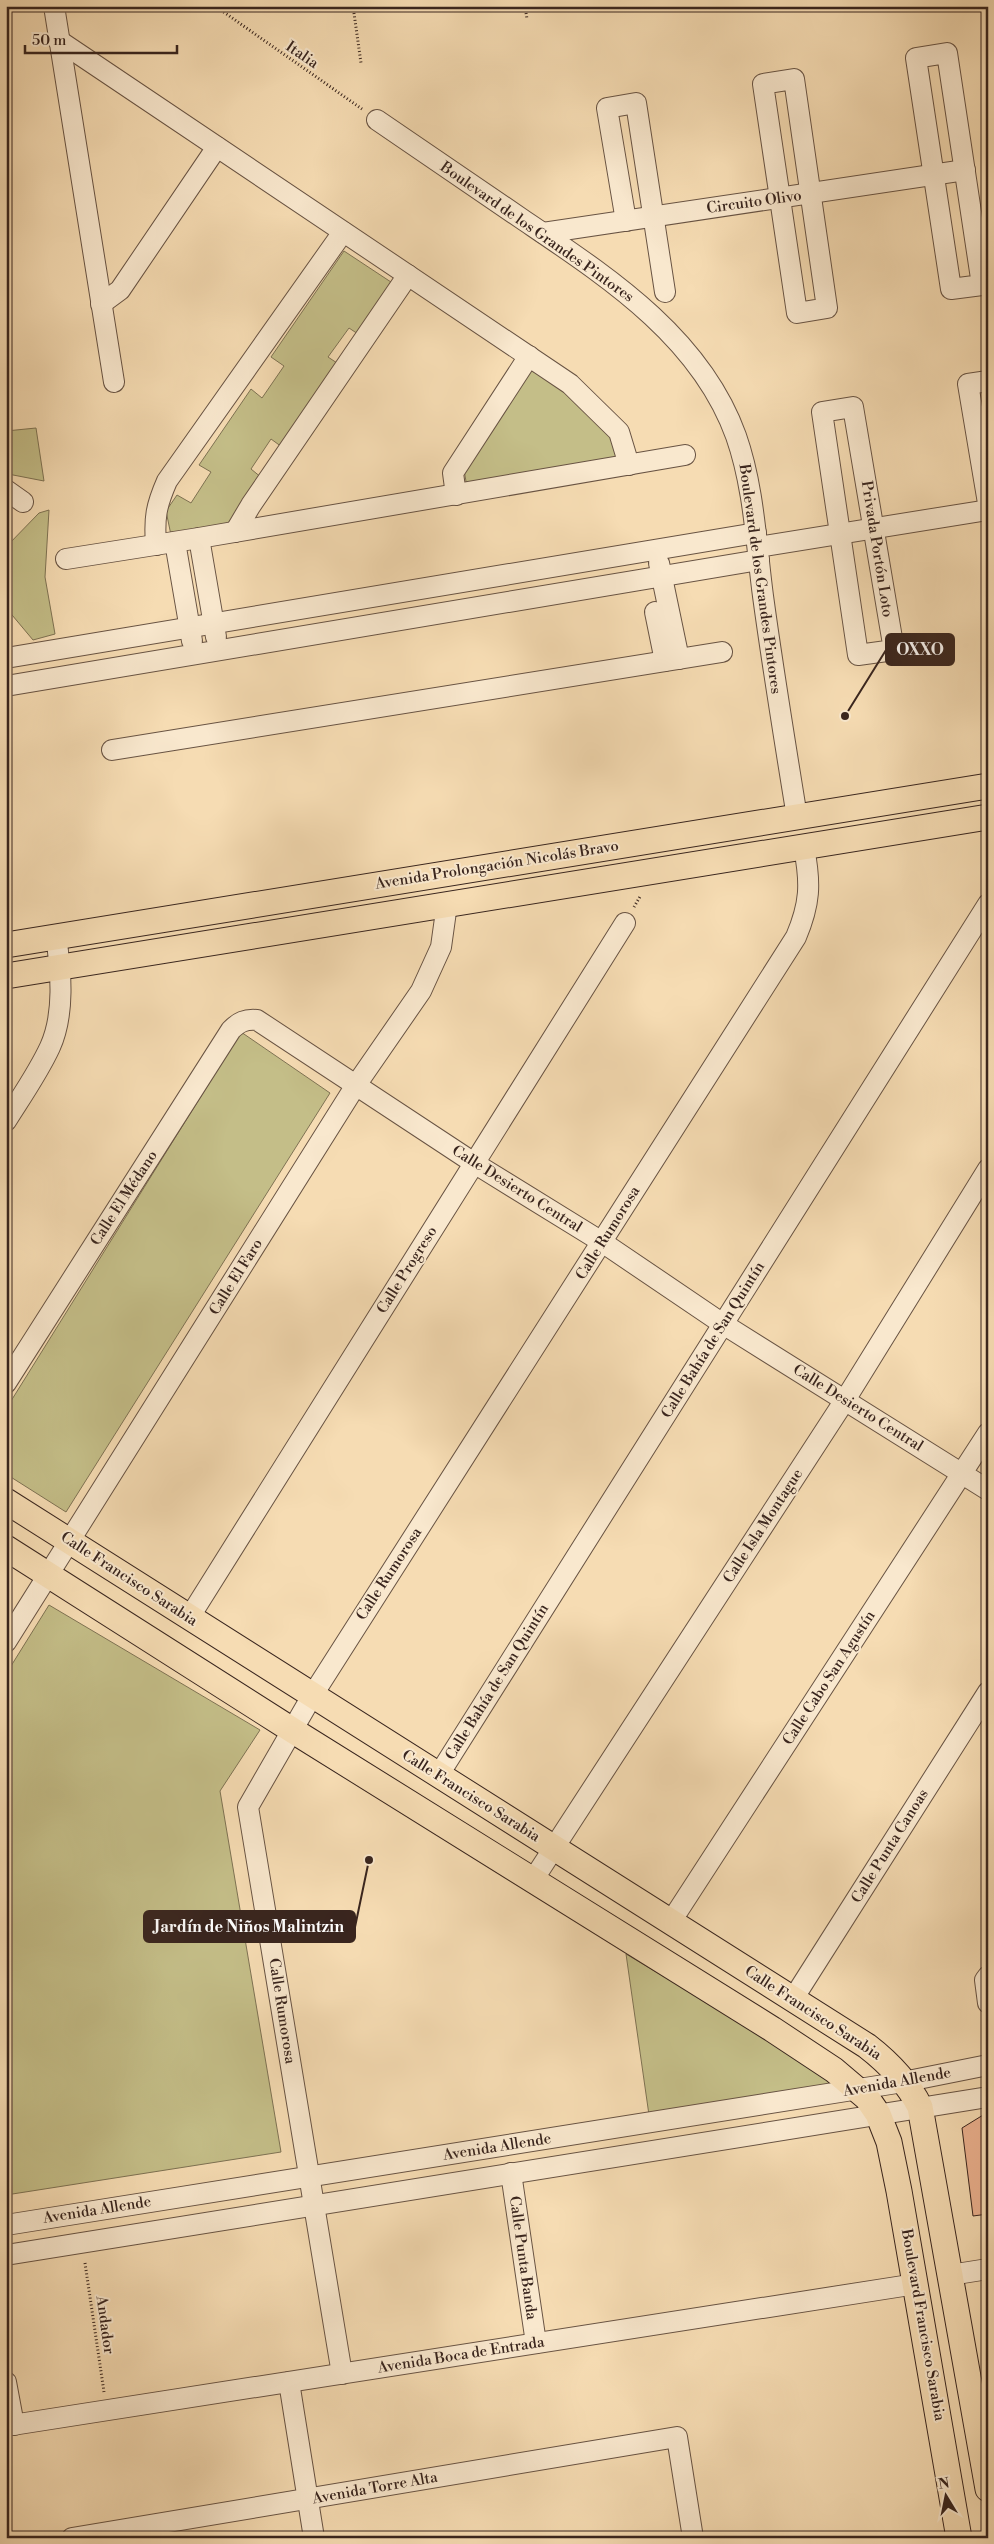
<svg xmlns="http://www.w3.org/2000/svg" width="994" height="2544" font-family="'Libre Bodoni',serif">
<rect width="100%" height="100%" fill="#f6dcb3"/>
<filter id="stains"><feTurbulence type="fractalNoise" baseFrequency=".004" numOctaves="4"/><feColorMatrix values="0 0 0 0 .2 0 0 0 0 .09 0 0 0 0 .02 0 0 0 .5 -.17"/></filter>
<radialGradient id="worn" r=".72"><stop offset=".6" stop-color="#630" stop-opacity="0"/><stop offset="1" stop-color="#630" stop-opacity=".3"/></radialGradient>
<g fill="#c4be88" stroke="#7e7253">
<polygon points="344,251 397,286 361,336 349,328 328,357 340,365 282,447 271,439 251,469 262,478 231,525 171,535 166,511 177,495 191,503 211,472 199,465 251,389 262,398 284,366 271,357"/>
<polygon points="530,370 566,389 616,433 622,463 467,487 464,470"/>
<polygon points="36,428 44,481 8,474 6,431"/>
<polygon points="49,510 45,577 55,634 33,640 7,609 6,611 6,547 39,513"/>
<polygon points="241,1032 330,1093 66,1512 6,1474 6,1409"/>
<polygon points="49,1605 260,1730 220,1791 281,2152 6,2195 6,1674"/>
<polygon points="626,1954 845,2084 649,2115"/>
</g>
<polygon fill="#ecb290" stroke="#39251e" points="988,2112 988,2214 973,2216 962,2128"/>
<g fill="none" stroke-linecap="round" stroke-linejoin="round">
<g stroke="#685343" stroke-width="22">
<g id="minor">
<polyline points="54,6 114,382"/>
<polyline points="58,40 570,384 619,432 629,465"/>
<polygon points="947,53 982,285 951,289 916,58"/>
<polygon points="794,79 827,308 797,313 763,84"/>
<path d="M377,120c48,33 96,66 145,99 84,57 178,117 214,217 18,51 20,107 27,160 10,74 22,147 34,221"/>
<polyline points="626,221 607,108 636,103 665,292"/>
<polyline points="543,233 965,170"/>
<polyline points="101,304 120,290 217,147"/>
<polyline points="988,381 968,384 988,503"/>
<polygon points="853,407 894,650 858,655 822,412"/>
<polyline points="6,490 23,502"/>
<polyline points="456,495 453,473 529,356"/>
<polyline points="235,532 251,505 408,275"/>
<polyline points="199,538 216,637"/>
<polyline points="175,542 192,641"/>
<path d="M156,545c-2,-27 0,-39 11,-64l176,-249"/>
<polyline points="758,547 988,510"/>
<polyline points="66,559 199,538 685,455"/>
<polyline points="659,563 679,659"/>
<polyline points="655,612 665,661"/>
<polyline points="6,658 756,533"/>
<polyline points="6,686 759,560"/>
<polyline points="112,750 722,652"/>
<path d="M6,1121c15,-24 32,-48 44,-74 15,-33 11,-76 6,-111"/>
<path d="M6,1383l225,-353c8,-8 14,-11 26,-10l217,143 128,79 121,82 265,166"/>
<polyline points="189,1618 625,923"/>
<polyline points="6,1642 356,1085 421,991 441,947 447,904"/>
<polyline points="438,1776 988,904"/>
<polyline points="533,1880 845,1400 988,1169"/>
<polyline points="670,1923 988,1433"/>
<polyline points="988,1976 985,1980 988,2003"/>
<polyline points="793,1999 988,1692"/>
<polyline points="511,2173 536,2343"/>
<polyline points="6,2225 903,2082 988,2065"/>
<polyline points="6,2255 988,2097"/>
<polyline points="950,2275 988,2269"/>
<path d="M342,2374l-94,-567 64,-111 484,-759c14,-33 15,-53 8,-89"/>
<polyline points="6,2382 14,2425"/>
<polyline points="289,2382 314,2538"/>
<polyline points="6,2426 916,2284"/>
<polyline points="72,2538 677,2437 693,2538"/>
</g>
</g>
<g stroke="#39251e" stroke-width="27">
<g id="major">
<polyline points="6,945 988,786"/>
<polyline points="6,976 988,817"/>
<path d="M6,1501l861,545c22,17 41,37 53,61l68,382"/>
<polyline points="6,1548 292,1730 772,2029 834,2070 867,2098 878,2114 889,2142 899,2191 959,2538"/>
</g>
</g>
<g stroke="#39251e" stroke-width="3" stroke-dasharray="1 2.5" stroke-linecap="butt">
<polyline points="215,6 362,109"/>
<polyline points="353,6 361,63"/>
<polyline points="525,6 527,19"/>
<polyline points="634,907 641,895"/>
<polyline points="85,2263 104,2392"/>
</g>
<use href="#minor" stroke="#f9e8ce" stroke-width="20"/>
<use href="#major" stroke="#f6dcb3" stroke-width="25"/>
</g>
<g text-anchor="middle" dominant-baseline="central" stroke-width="4" stroke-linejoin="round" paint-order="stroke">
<g font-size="15" fill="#39251e" stroke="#f9e8ce">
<text transform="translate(302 55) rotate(34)">Italia</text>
<text transform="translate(754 202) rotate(-8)">Circuito Olivo</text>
<text transform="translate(537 232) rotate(35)">Boulevard de los Grandes Pintores</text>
<text transform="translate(877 549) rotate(81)">Privada Portón Loto</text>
<text transform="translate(760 579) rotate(82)">Boulevard de los Grandes Pintores</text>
<text transform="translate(497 865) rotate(-9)">Avenida Prolongación Nicolás Bravo</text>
<text transform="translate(517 1189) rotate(32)">Calle Desierto Central</text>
<text transform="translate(124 1198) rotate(-57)">Calle El Médano</text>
<text transform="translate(608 1233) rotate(-58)">Calle Rumorosa</text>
<text transform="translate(407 1270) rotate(-58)">Calle Progreso</text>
<text transform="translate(236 1277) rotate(-58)">Calle El Faro</text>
<text transform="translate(713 1340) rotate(-58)">Calle Bahía de San Quintín</text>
<text transform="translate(858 1408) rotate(32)">Calle Desierto Central</text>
<text transform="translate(763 1526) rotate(-57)">Calle Isla Montague</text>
<text transform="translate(389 1574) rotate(-57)">Calle Rumorosa</text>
<text transform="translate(129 1579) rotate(33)">Calle Francisco Sarabia</text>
<text transform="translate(829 1678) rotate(-57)">Calle Cabo San Agustín</text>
<text transform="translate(497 1682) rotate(-58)">Calle Bahía de San Quintín</text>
<text transform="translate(471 1796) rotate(32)">Calle Francisco Sarabia</text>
<text transform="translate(890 1846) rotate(-58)">Calle Punta Canoas</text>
<text transform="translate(282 2011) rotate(81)">Calle Rumorosa</text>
<text transform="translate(813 2013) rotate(33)">Calle Francisco Sarabia</text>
<text transform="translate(897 2082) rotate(-10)">Avenida Allende</text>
<text transform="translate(497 2147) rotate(-9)">Avenida Allende</text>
<text transform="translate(97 2210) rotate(-9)">Avenida Allende</text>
<text transform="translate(523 2258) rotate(82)">Calle Punta Banda</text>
<text transform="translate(105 2325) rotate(82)">Andador</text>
<text transform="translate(923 2325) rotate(80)">Boulevard Francisco Sarabia</text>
<text transform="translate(461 2355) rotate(-9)">Avenida Boca de Entrada</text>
<text transform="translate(375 2488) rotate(-10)">Avenida Torre Alta</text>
</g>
</g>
<path fill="none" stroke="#39251e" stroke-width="2" d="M845 716L886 650M369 1860L355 1927"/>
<g fill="#39251e" stroke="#f9e8ce" stroke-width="2">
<circle cx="845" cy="716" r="5"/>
<circle cx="369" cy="1860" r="5"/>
</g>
<g fill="#39251e" stroke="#39251e" stroke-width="2">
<rect x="886" y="634" width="68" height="31" rx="5"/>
<rect x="144" y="1911" width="211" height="31" rx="5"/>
</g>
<g font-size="16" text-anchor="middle" font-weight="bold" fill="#fff">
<text x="920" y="655">OXXO</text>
<text x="249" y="1932">Jardín de Niños Malintzin</text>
</g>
<rect width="994" height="2544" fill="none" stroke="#f6dcb3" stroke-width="25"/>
<rect x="8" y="8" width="979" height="2529" fill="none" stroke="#39251e" stroke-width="2.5"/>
<rect x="12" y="12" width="969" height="2519" fill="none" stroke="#39251e"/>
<g transform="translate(946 2496) rotate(350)" stroke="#f9e8ce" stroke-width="4" paint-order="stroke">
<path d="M0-4L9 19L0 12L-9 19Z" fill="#39251e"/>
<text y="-8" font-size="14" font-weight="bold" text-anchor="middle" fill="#39251e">N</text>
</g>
<path d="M25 45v8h152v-8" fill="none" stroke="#39251e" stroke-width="2.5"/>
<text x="32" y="45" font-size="15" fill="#39251e" stroke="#f9e8ce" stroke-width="4" paint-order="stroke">50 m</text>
<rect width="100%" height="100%" filter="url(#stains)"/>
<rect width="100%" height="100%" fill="url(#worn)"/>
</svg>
